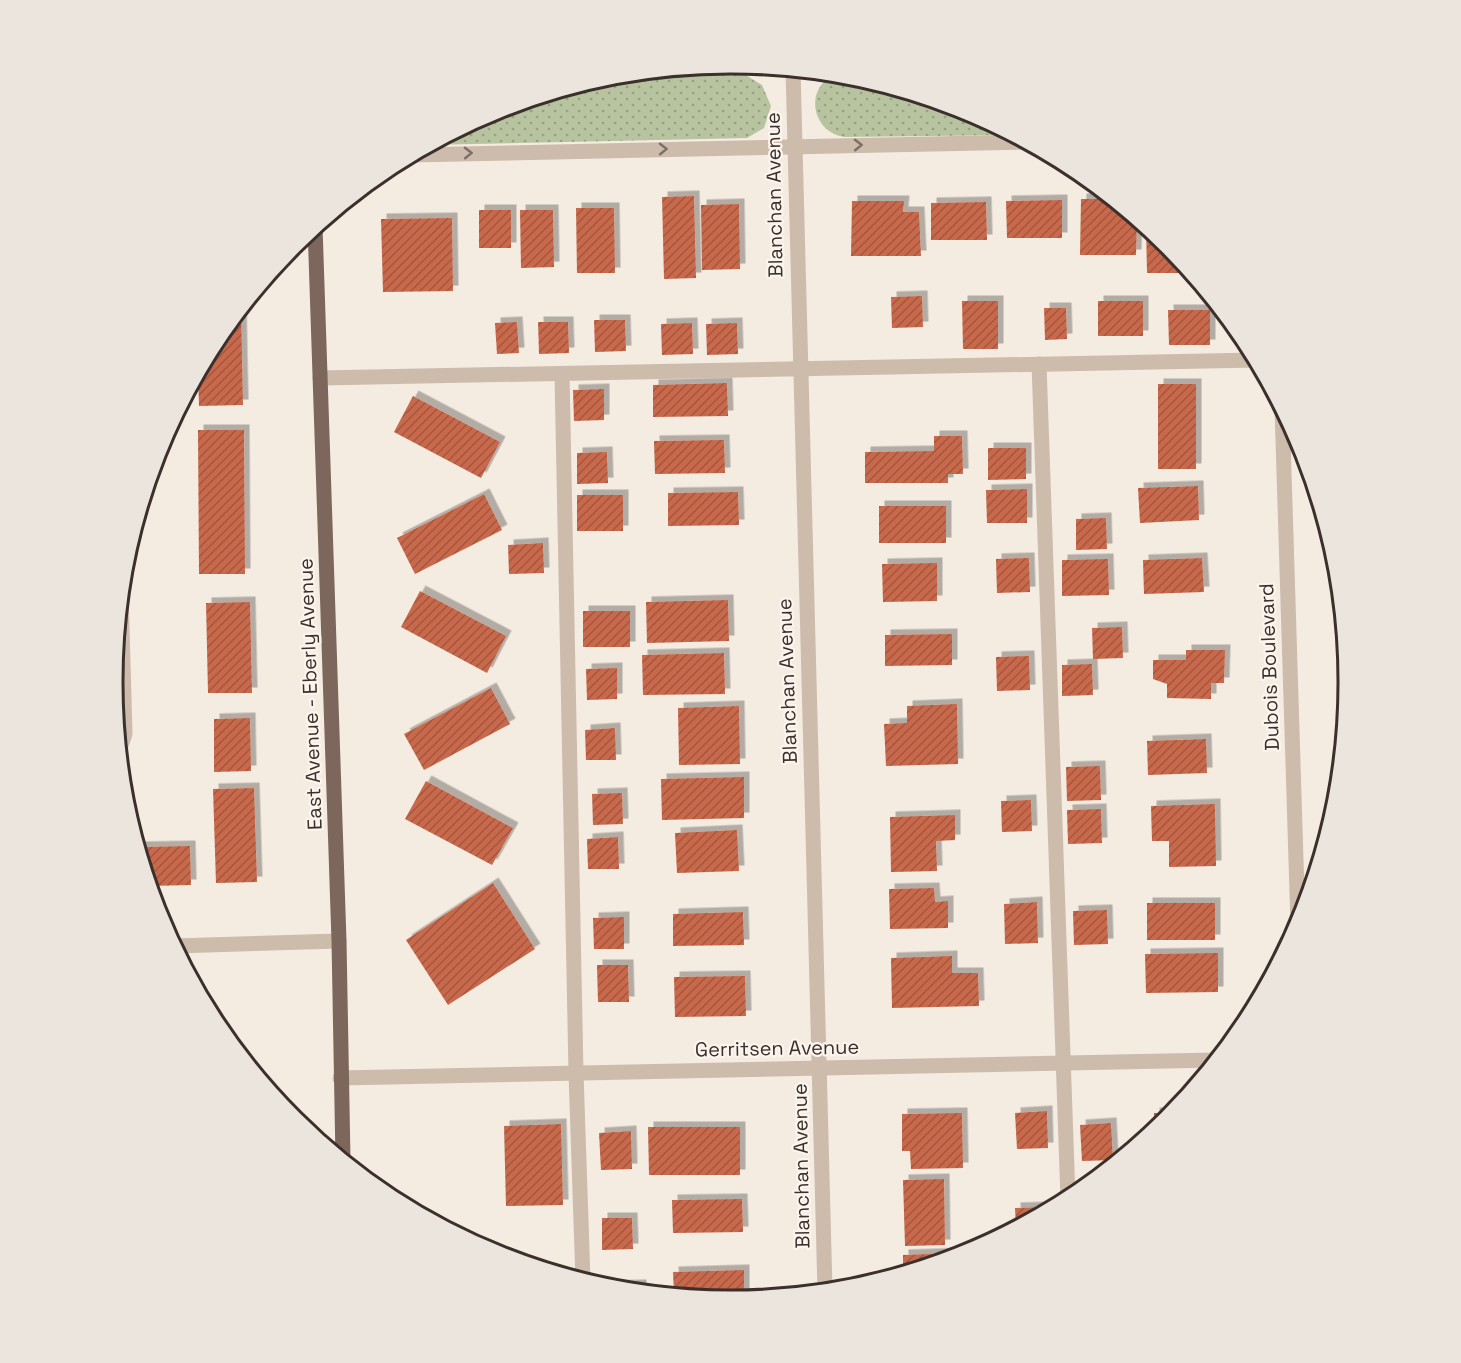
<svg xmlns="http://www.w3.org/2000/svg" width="1461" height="1363" font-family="'Space Grotesk',sans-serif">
<defs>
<pattern id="grass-dots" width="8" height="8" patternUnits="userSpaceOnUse" patternTransform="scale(1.5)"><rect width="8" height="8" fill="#b8c4a0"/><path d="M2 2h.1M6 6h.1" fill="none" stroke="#97a083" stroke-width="1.8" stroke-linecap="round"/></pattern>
<pattern id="building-hatch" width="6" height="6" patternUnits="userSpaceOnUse" patternTransform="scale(1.5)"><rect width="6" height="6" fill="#c8694b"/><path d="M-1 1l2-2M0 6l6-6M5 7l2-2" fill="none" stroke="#a4573f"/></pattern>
<filter id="shadow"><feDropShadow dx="5.5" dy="-5.5" stdDeviation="0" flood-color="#0004"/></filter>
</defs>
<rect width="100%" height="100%" fill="#f4ebe1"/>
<g fill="url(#grass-dots)">
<polygon points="744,74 762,85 771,106 764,128 747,138 428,145 494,110 605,76"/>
<path d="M839,74l13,1 116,35 45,25 -168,2c-35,-4 -42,-54 -6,-63z"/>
</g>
<g fill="url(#building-hatch)" filter="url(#shadow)">
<polygon points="694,196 696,278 664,279 662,197"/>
<polygon points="1081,199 1113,199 1137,219 1136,255 1080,255"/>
<polygon points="1062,200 1062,238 1007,238 1006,201"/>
<polygon points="852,201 904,201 903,212 919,212 921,256 851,256"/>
<polygon points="986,202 987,240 931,240 931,203"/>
<polygon points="739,204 740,269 702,270 701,205"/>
<polygon points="576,208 614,208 615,273 577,273"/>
<rect x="479" y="210" width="32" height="38"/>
<polygon points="520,210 553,210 554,267 521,268"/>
<polygon points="452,218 453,291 383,292 381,219"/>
<polygon points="1146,226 1168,244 1191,273 1147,273"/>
<polygon points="922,296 923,327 892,328 891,297"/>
<polygon points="962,301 998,301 998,349 963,349"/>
<rect x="1098" y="301" width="45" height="35"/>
<polygon points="241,308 243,405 199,406 198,372 216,338"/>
<polygon points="1044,308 1066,308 1067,339 1045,340"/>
<polygon points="1168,310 1210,310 1210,345 1169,345"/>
<polygon points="594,320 625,320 626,351 595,352"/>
<polygon points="517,322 519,353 497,354 495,323"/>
<polygon points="538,322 568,322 569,353 539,354"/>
<polygon points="692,323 693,354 662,355 661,324"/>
<polygon points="737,323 738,354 707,355 706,324"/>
<polygon points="727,383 728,416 653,417 653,385"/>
<rect x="1158" y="384" width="38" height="85"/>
<polygon points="604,389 604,420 574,421 573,390"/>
<polygon points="413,396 500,442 481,478 394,432"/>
<polygon points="198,430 244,430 245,574 199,574"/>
<polygon points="934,436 962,436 963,474 948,474 948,483 865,483 865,452 934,451"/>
<polygon points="724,440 725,473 655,474 654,441"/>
<polygon points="988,448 1026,448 1026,479 988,480"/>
<polygon points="607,452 608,483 577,484 577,453"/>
<polygon points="1198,486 1199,520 1140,523 1138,488"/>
<polygon points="1027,489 1027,523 987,523 986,490"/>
<polygon points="738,492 739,525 668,526 668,493"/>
<polygon points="484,494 502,530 415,574 397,538"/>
<rect x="577" y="495" width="46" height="36"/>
<rect x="879" y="506" width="67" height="37"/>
<polygon points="1106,518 1107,549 1076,550 1076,519"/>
<polygon points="543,543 544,573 509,574 508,545"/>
<polygon points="1029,558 1030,592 997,593 996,559"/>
<polygon points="1202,558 1204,592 1144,594 1143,560"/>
<polygon points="1108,559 1109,595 1062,596 1062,560"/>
<polygon points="937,563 937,601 883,602 882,564"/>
<polygon points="420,591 506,636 487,673 401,627"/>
<polygon points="728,600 729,641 647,643 646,602"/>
<polygon points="250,602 252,693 208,693 206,603"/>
<rect x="583" y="611" width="47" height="36"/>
<polygon points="1122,627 1123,658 1093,659 1092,628"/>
<polygon points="952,634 952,665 885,666 885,635"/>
<polygon points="1186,650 1225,650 1224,683 1211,683 1211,699 1167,698 1167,684 1153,679 1153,660 1186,660"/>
<polygon points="724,653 725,694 643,695 642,655"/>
<polygon points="1029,656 1030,690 997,691 996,657"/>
<polygon points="1092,664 1093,695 1062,696 1062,665"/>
<polygon points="617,668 617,699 587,700 586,669"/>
<polygon points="491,688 510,724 424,770 404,734"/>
<polygon points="957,704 958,764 886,766 884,724 907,723 907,706"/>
<polygon points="739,706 740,764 679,765 678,708"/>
<polygon points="250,718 251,771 214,772 214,719"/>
<polygon points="615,728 616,760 586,760 585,730"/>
<polygon points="1206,739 1207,773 1148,775 1147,741"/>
<polygon points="1100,766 1101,800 1067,801 1066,767"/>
<polygon points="744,777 744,818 662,820 661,779"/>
<polygon points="426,781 513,828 492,865 405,819"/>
<polygon points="254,788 257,882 216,883 213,789"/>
<polygon points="622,793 623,824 593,825 592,794"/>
<polygon points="1031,800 1032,831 1002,832 1001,801"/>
<polygon points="1215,804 1216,866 1169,867 1169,841 1152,841 1151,806"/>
<polygon points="1101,809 1102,843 1068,844 1067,810"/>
<polygon points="955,815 955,840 936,841 937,871 891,872 890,817"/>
<polygon points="737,830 739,871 677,873 675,833"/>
<polygon points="618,837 619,869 588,869 587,839"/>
<polygon points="190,846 191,885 149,886 138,847"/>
<polygon points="493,883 535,949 448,1005 406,940"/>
<polygon points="934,888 935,902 948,901 948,928 890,929 889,889"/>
<polygon points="1037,902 1038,943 1005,944 1004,904"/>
<rect x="1147" y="903" width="68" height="37"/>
<polygon points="1107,910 1108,944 1074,945 1073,911"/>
<polygon points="743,912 744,945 673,946 673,914"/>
<polygon points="624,917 624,949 594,949 593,918"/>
<polygon points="1218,953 1218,992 1146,993 1145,954"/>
<polygon points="952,956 952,973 978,973 979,1006 892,1008 891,958"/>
<polygon points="597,965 628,965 629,1002 598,1002"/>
<polygon points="745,976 746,1016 675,1017 674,977"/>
<polygon points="1047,1111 1048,1148 1017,1149 1015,1113"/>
<polygon points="962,1113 963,1168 911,1169 910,1151 902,1151 902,1114"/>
<polygon points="1154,1113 1173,1113 1154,1130"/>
<polygon points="1111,1123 1113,1160 1082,1161 1080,1125"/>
<polygon points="561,1124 563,1205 506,1206 504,1126"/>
<polygon points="648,1127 740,1127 740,1175 649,1175"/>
<polygon points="631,1131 632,1169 601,1170 599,1133"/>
<polygon points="944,1179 945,1245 905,1246 903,1180"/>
<polygon points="742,1199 743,1232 673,1233 672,1200"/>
<polygon points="1046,1207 1046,1211 1016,1227 1015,1208"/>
<polygon points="602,1218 632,1218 633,1249 602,1250"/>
<polygon points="960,1253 960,1255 903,1272 903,1255"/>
<polygon points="744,1270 744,1299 731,1300 674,1294 673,1272"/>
<polygon points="641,1285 641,1291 603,1286"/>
</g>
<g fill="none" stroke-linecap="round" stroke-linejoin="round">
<g stroke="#cdbbac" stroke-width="15">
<polyline points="793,69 825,1291"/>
<polyline points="410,155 1028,142"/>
<polyline points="1039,364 1068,1199"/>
<polyline points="562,374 576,1073 583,1280"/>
<polyline points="320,378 1257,360"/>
<polyline points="1282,407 1298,925"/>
<polyline points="119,751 125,734 121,592"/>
<polyline points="174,946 339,941"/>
<polyline points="340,1078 1216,1060"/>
</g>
<polyline stroke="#7d675c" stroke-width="15" points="315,226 339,941 343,1160"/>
</g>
<defs><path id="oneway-chevron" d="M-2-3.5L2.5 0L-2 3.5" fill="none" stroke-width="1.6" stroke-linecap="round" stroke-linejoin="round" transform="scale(1.5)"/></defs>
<g stroke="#7d6f65">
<use href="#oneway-chevron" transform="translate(858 145) rotate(-1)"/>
<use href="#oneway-chevron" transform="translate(663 149) rotate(-1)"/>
<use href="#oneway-chevron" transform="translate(468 153) rotate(-1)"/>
</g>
<g text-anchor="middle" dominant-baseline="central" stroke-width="4.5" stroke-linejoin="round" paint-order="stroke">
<g font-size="20" fill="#3b302b" stroke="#fbf5ee">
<text transform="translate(774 195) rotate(-91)">Blanchan Avenue</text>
<text transform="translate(1269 667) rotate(-92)">Dubois Boulevard</text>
<text transform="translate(787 681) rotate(-92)">Blanchan Avenue</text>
<text transform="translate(310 694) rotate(-92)">East Avenue - Eberly Avenue</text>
<text transform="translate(777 1048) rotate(-1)">Gerritsen Avenue</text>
<text transform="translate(801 1166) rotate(-91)">Blanchan Avenue</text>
</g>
</g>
<path d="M0 0H1461V1363H0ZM730 74H731A607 607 0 0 1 1338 681V683A607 607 0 0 1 731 1290H730A607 607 0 0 1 123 683V681A607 607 0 0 1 730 74Z" fill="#ece5de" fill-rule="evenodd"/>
<path fill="none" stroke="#3b302b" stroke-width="3" d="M730 74H731A607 607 0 0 1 1338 681V683A607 607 0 0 1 731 1290H730A607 607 0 0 1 123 683V681A607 607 0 0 1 730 74Z"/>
</svg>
